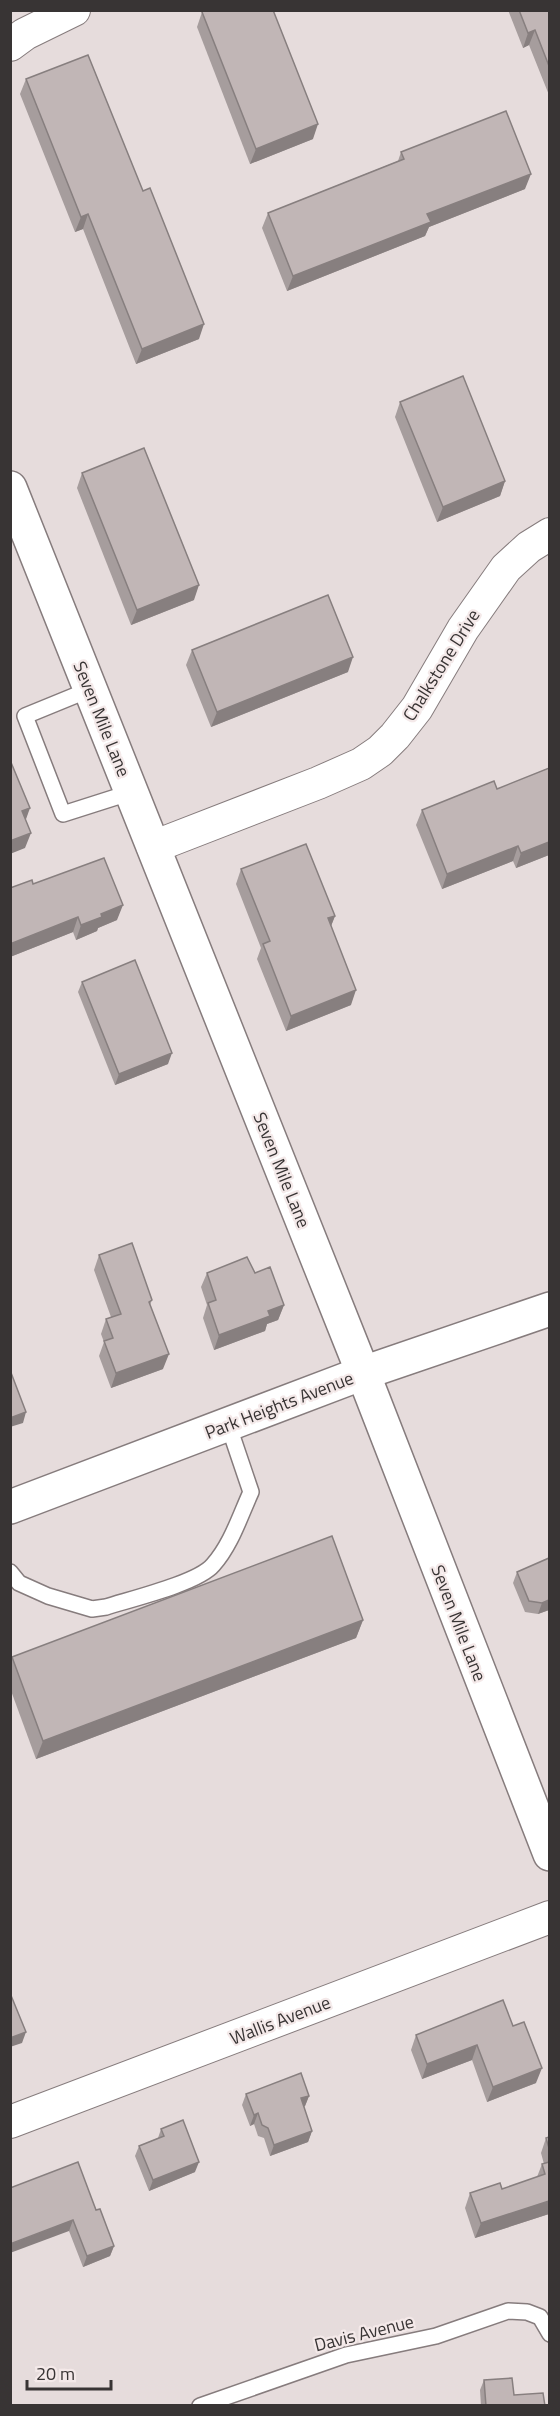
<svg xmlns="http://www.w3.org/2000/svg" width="560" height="2416" font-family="'Titillium Web',sans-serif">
<rect width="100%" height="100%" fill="#e6dcdc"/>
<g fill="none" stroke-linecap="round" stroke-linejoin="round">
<g stroke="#867c7d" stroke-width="18">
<g id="service">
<polyline points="91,689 25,716 63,814 132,792"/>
<path d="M10,1572l9,11 29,13 44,13 14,-2c25,-8 92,-24 107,-42 18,-20 27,-49 38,-73l-23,-68"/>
<polyline points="200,2406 346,2355 436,2336 508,2311 527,2312 540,2317 550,2334"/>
</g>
</g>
<g stroke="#867c7d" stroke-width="34">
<g id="minor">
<polyline points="10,45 25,34 74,10"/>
<polyline points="153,847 318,783 361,764 380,751 395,736 417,708 463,629 506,568 529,547 550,534"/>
<polyline points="10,2122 550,1917"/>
</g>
</g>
<g stroke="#867c7d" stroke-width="36">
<polyline id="tertiary" points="10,488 363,1373 550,1854"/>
</g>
<g stroke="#867c7d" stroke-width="36">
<polyline id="secondary" points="10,1507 363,1373 550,1309"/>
</g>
<use href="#service" stroke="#fff" stroke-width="15"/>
<use href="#minor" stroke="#fff" stroke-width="32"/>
<use href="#tertiary" stroke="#fff" stroke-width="33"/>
<use href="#secondary" stroke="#fff" stroke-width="33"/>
</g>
<g fill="#a69d9d">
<polygon points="508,10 549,10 549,95 529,45 523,48"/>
<polygon points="202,12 313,139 250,164 197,27"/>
<polygon points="26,79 199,339 136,364 83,229 75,232 20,94"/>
<polygon points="401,152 525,189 429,227 425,236 287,291 262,228 268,213 398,161"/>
<polygon points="400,402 505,481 500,496 437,522 395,417"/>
<polygon points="82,473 194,600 131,625 77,488"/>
<polygon points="192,650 348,672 211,727 186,665"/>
<polygon points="549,768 549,855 516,868 513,861 442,889 416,825 422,810 497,789"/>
<polygon points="241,869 335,916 331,926 351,1005 286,1031 257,959 261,948 236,884"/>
<polygon points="33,884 117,920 98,928 97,931 76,940 73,932 10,957 10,888"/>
<polygon points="82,982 168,1064 115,1085 78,992"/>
<polygon points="99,1255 152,1300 150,1305 163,1369 111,1388 99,1356 104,1342 101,1334 106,1319 111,1317 94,1270"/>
<polygon points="207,1273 255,1273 284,1305 278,1320 267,1324 265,1331 214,1350 203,1318 207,1305 201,1287"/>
<polygon points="517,1572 549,1610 538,1614 525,1612 513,1583"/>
<polygon points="363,1620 356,1638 36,1759 10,1688 10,1662 12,1657"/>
<polygon points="513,2026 536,2083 487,2102 472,2060 422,2079 411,2050 416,2035"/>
<polygon points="246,2094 309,2096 305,2106 304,2107 312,2131 308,2142 270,2156 264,2138 258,2136 254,2124 250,2126 242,2105"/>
<polygon points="161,2129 195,2172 149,2191 135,2156 139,2146 158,2138"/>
<polygon points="549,2137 549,2214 475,2238 465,2208 470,2193 502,2189 537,2177 542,2164 544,2164 541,2153 546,2138"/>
<polygon points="10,2188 96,2210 114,2246 110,2256 83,2267 69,2231"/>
<polygon points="484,2380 514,2395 545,2406 481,2406 480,2390"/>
</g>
<g fill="#877f7f">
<polygon points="535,30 529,45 523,48 528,33"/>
<polygon points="318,124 313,139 250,164 256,149"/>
<polygon points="531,174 525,189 429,227 425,236 287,291 293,276 427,214"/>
<polygon points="88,214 83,229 75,232 81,217"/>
<polygon points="204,324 199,339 136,364 142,349"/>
<polygon points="505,481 500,496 437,522 443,507"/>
<polygon points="199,585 194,600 131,625 137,610"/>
<polygon points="353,657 348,672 211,727 217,712"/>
<polygon points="30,808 25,822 22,811"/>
<polygon points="31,833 25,848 10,854 10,841"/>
<polygon points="549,842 549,855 516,868 521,853"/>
<polygon points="518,846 513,861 442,889 447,874"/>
<polygon points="123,905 117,920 98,928 97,931 76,940 81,925 101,914"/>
<polygon points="335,916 329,931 328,918"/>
<polygon points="78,917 73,932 10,957 10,944"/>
<polygon points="356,990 351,1005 286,1031 291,1016"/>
<polygon points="172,1053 168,1064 115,1085 119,1074"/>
<polygon points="284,1305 278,1320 267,1324 265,1331 214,1350 219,1335 268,1311"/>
<polygon points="169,1354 163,1369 111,1388 116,1373"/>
<polygon points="26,1412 23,1423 10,1427 10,1418"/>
<polygon points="549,1600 549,1610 538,1614 542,1603"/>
<polygon points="363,1620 356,1638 36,1759 43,1741"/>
<polygon points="26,2032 22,2043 10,2047 10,2038"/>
<polygon points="477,2045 472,2060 422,2079 427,2064"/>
<polygon points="542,2068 536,2083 487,2102 493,2087"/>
<polygon points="309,2096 305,2106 297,2109 301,2098"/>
<polygon points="258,2113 254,2124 250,2126 254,2115"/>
<polygon points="312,2131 308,2142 270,2156 274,2145"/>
<polygon points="199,2162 195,2172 149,2191 153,2180"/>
<polygon points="549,2201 549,2214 475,2238 481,2223"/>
<polygon points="73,2220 69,2231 10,2253 10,2244"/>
<polygon points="114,2246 110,2256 83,2267 87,2256"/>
</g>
<g fill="#c1b6b6" stroke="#877f7f" stroke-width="1.5">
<polygon points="205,10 273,10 318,124 256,149 202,12"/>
<polygon points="519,10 549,10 549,66 535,30 528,33"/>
<polygon points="88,55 143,191 150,188 204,324 142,349 88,214 81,217 26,79"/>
<polygon points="506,111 531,174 427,214 431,222 293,276 268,213 404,159 401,152"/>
<polygon points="463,376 505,481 443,507 400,402"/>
<polygon points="144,448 199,585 137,610 82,473"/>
<polygon points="328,595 353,657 217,712 192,650"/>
<polygon points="10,760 30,808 22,811 31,833 10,841"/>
<polygon points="549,768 549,842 521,853 518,846 447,874 422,810 494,781 497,789"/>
<polygon points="306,844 335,916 328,918 356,990 291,1016 263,944 270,941 241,869"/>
<polygon points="104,858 123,905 101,914 102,917 81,925 78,917 10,944 10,888 32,880 33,884"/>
<polygon points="135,960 172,1053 119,1074 82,982"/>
<polygon points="132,1243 152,1300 149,1302 169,1354 116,1373 104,1341 113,1338 106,1319 121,1314 99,1255"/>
<polygon points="247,1257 255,1273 270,1267 284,1305 268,1311 270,1316 219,1335 208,1303 216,1300 207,1273"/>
<polygon points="10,1370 26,1412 10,1418"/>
<polygon points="332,1536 363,1620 43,1741 12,1657"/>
<polygon points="549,1558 549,1600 542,1603 529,1601 517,1572"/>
<polygon points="10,1993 26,2032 10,2038"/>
<polygon points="503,2000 513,2026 524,2022 542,2068 493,2087 477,2045 427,2064 416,2035"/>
<polygon points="301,2073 309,2096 301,2098 312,2131 274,2145 268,2128 262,2125 258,2113 254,2115 246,2094"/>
<polygon points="183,2120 199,2162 153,2180 139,2146 164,2136 161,2129"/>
<polygon points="549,2137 549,2148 546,2138"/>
<polygon points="78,2162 96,2210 100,2209 114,2246 87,2256 73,2220 10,2244 10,2188"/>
<polygon points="549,2162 549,2201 481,2223 470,2193 500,2183 502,2189 545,2174 542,2164"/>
<polygon points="512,2378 514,2395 543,2393 545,2406 486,2406 484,2380"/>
</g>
<g text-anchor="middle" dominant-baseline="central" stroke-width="4.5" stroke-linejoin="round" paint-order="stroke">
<g font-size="18" fill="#383434" stroke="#f4e9e9">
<text transform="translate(441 665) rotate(-58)">Chalkstone Drive</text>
<text transform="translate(102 719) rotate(68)">Seven Mile Lane</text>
<text transform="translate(282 1170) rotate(68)">Seven Mile Lane</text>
<text transform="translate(279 1405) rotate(-21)">Park Heights Avenue</text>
<text transform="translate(459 1623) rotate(69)">Seven Mile Lane</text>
<text transform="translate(280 2020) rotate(-21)">Wallis Avenue</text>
<text transform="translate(364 2333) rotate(-14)">Davis Avenue</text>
</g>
</g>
<rect width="560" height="2416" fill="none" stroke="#383434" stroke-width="24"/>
<path d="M27 2380v9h84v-9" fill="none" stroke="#383434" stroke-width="3"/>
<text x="36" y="2380" font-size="18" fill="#383434" stroke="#f4e9e9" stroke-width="4.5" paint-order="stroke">20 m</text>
</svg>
